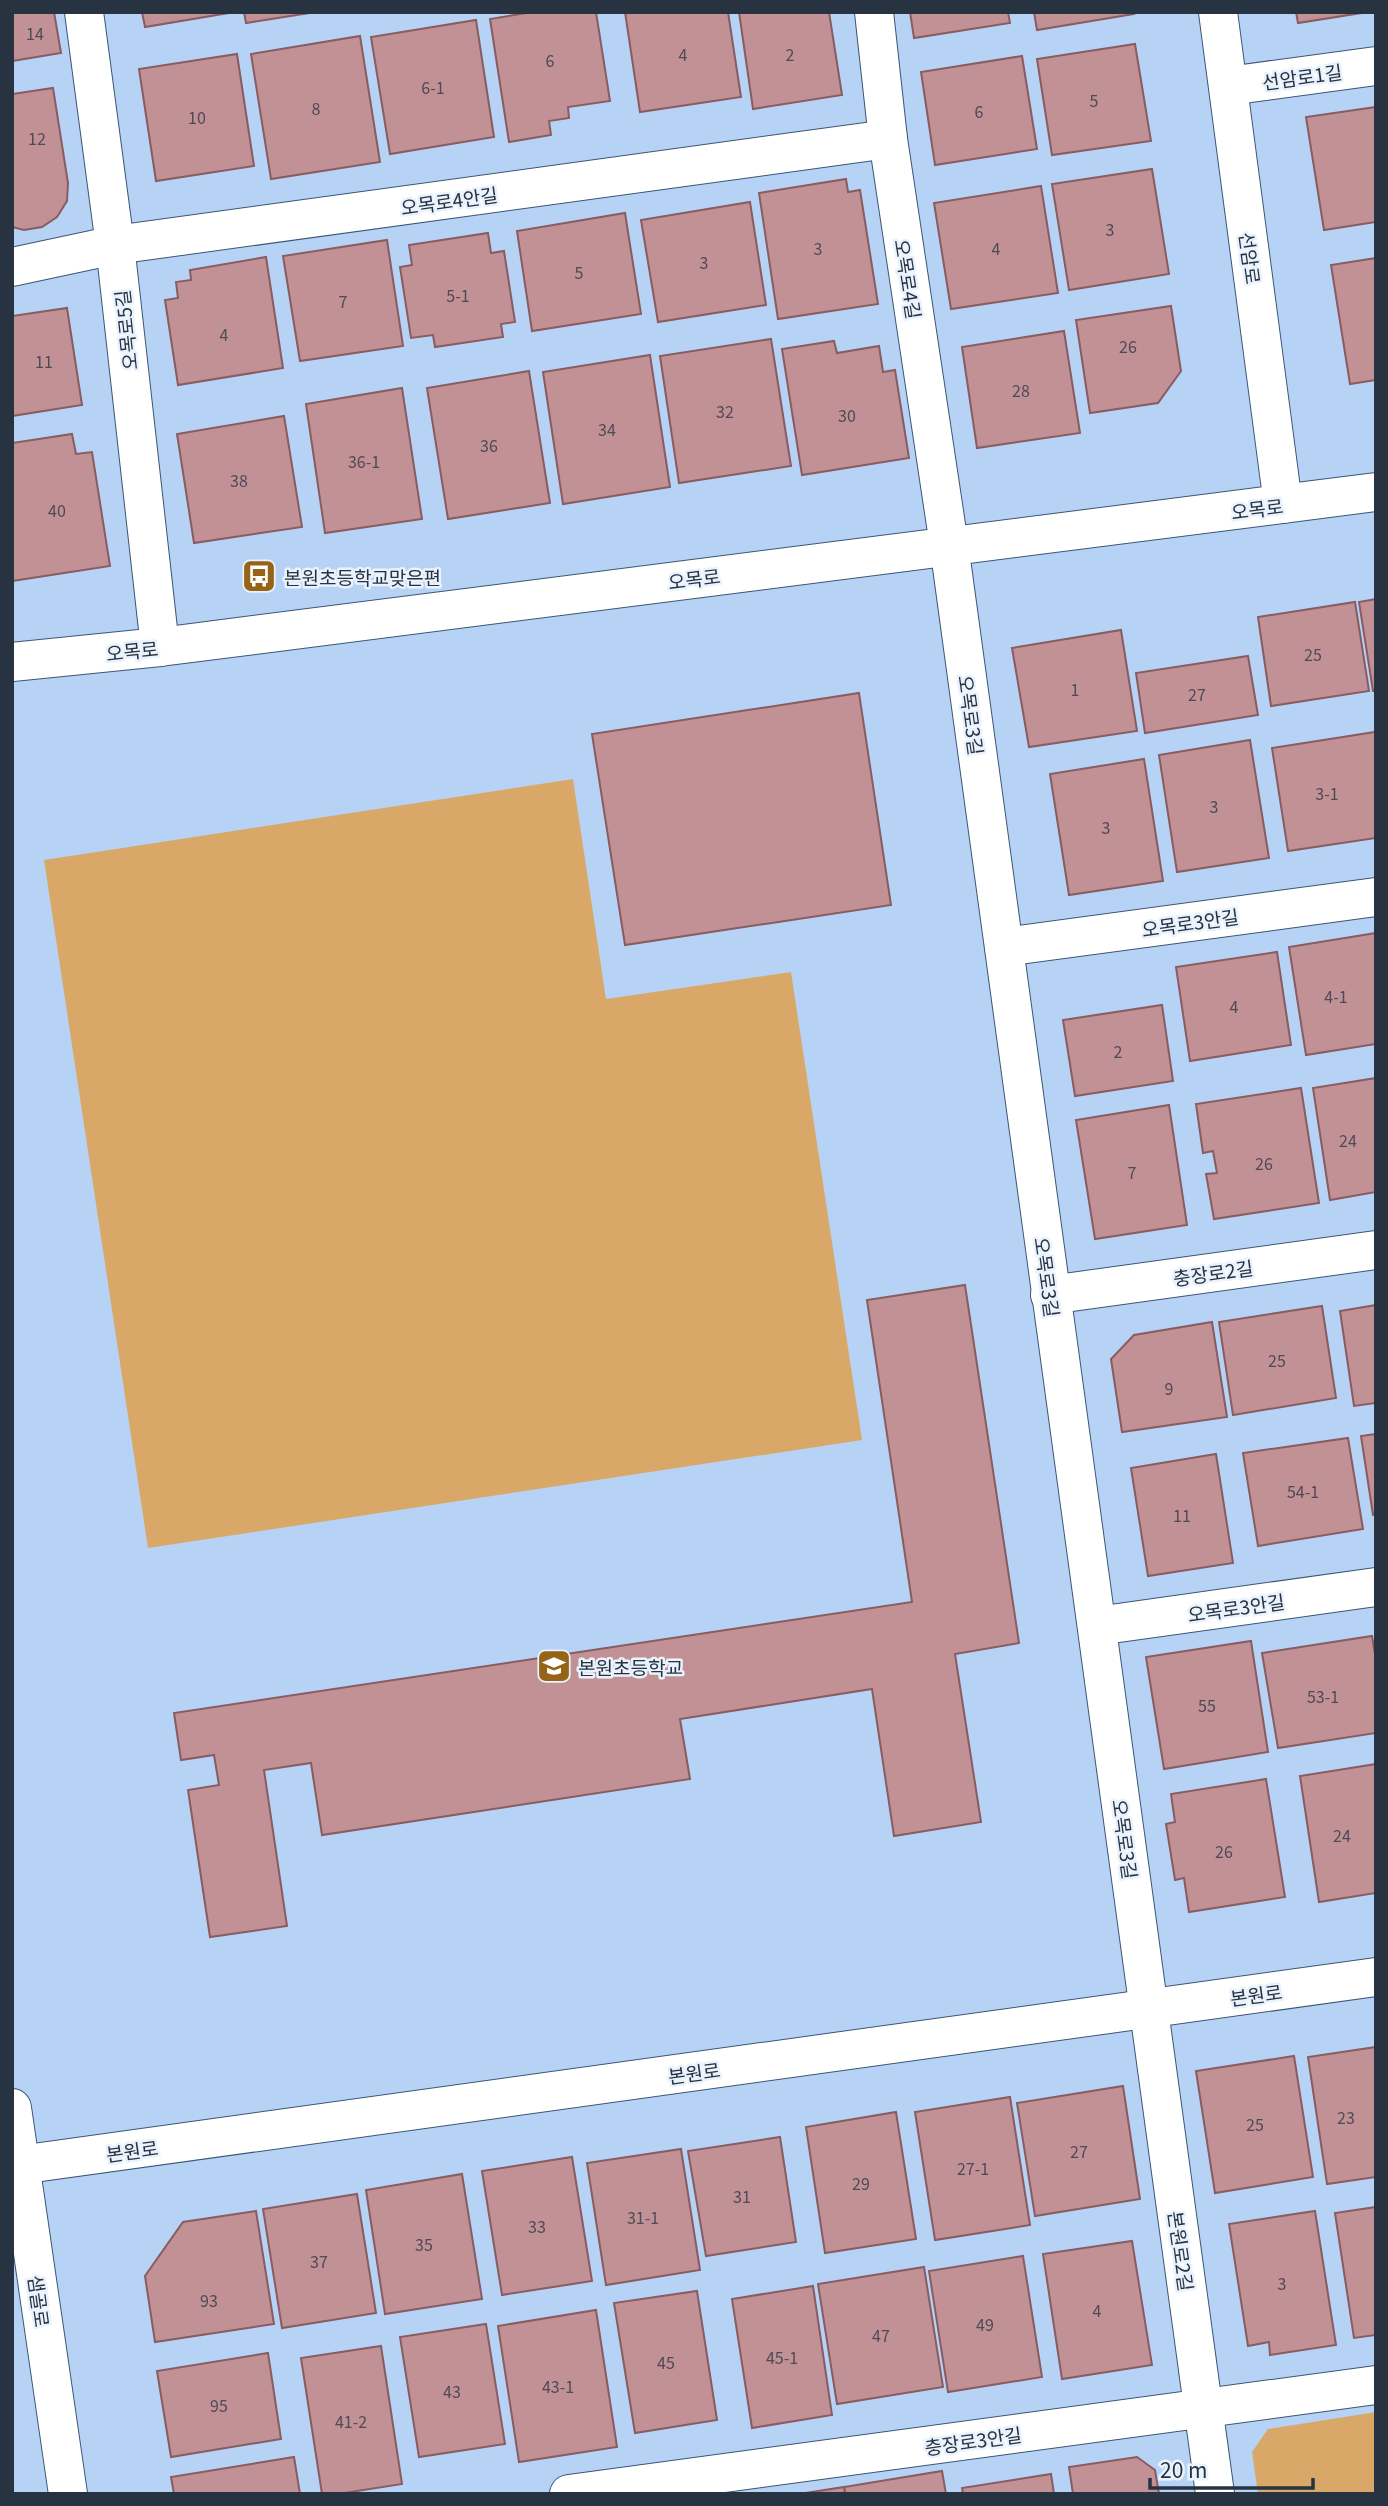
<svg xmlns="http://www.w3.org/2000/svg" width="1388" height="2506" font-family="Georgia,'Noto Sans KR',serif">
<rect width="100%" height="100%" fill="#b6d3f6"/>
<g fill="#d9a868">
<polygon points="573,779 606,999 791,972 862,1440 148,1548 44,860"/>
<polygon points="1376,2412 1376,2494 1258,2494 1252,2452 1268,2429"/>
</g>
<g fill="#c19196" stroke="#885c61" stroke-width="2">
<polygon points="12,12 54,12 61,53 12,61"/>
<polygon points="142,12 235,12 145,27"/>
<polygon points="244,12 316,12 246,23"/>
<polygon points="532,12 596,12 610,101 568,107 569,118 549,121 551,135 509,142 490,19"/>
<polygon points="625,12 728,12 741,97 640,112"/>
<polygon points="739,12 829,12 842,95 753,109"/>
<polygon points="910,12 1008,12 1010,23 914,38"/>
<polygon points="1034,12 1133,12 1134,14 1037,30"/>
<polygon points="1296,12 1368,12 1298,23"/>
<polygon points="476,20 494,137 390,154 371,37"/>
<polygon points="360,36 380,162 271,179 251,54"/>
<polygon points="1135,44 1151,141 1052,155 1037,59"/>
<polygon points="237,54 254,166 156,181 139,69"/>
<polygon points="1022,56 1037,149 935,165 921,72"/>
<polygon points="53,88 68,183 67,201 57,217 42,227 24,230 12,227 12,94"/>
<polygon points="1376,107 1376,222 1324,230 1306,117"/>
<polygon points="1152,169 1169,274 1069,290 1052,184"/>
<polygon points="846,179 848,192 860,190 878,304 778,319 759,193"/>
<polygon points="1041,186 1058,293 951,309 934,203"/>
<polygon points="750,202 766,305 658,322 641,220"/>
<polygon points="625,213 641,314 532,331 517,231"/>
<polygon points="488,233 491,253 504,251 515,322 501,324 503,337 435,347 433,335 411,338 400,267 412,265 409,245"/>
<polygon points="387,240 403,346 300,361 283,256"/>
<polygon points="266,257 283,368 178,385 165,300 178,298 176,282 191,280 190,270"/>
<polygon points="1376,258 1376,380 1350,384 1331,265"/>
<polygon points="1171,306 1181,371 1158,403 1090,413 1076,320"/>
<polygon points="67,308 82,405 12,416 12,316"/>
<polygon points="1064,331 1080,433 977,448 962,347"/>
<polygon points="771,339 791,466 679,483 660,356"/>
<polygon points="834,341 837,353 879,346 883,372 895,370 909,458 802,475 782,349"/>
<polygon points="650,355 670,487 563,504 543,372"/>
<polygon points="529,371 550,503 448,519 427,388"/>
<polygon points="402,388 422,519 325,533 306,404"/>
<polygon points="284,416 302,527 194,543 177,434"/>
<polygon points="72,434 76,454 92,452 110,566 12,581 12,443"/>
<polygon points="1376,599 1376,691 1373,691 1359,602"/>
<polygon points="1355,602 1369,691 1271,706 1258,617"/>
<polygon points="1121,630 1137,731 1029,747 1012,648"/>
<polygon points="1248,656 1258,715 1145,733 1136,673"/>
<polygon points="859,693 891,905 625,945 592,734"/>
<polygon points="1375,732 1376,838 1288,851 1272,748"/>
<polygon points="1250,740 1269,858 1177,872 1159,755"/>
<polygon points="1144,759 1163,881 1069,895 1050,774"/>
<polygon points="1376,933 1376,1044 1306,1055 1289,947"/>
<polygon points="1277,952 1291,1045 1190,1061 1176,967"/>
<polygon points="1162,1005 1173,1081 1075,1096 1063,1020"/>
<polygon points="1376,1078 1376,1192 1330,1200 1313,1088"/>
<polygon points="1301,1088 1319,1203 1214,1219 1206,1174 1217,1173 1213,1151 1203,1153 1196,1104"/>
<polygon points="1169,1105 1187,1225 1095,1239 1076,1120"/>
<polygon points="965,1285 1019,1643 955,1654 981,1822 894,1836 872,1689 680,1719 690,1779 322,1835 311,1763 264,1770 287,1926 210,1937 188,1790 219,1785 214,1755 181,1760 174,1713 912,1602 867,1300"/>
<polygon points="1376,1305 1376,1403 1354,1406 1340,1311"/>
<polygon points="1322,1306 1336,1398 1233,1415 1219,1322"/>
<polygon points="1212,1322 1227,1417 1122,1432 1111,1359 1134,1335"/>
<polygon points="1376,1434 1376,1514 1373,1515 1361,1436"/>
<polygon points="1348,1438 1363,1529 1258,1546 1243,1453"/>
<polygon points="1216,1454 1233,1563 1148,1576 1131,1468"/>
<polygon points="1372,1636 1376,1660 1376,1733 1278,1748 1262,1653"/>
<polygon points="1251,1641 1268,1752 1164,1769 1146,1657"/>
<polygon points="1376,1764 1376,1893 1319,1902 1300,1776"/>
<polygon points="1266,1779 1285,1897 1189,1912 1184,1878 1175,1880 1166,1824 1175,1822 1171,1794"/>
<polygon points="1376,2047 1376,2177 1327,2184 1308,2057"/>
<polygon points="1294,2056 1313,2177 1215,2193 1196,2071"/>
<polygon points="1123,2086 1140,2199 1035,2216 1017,2103"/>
<polygon points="1010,2097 1030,2225 935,2240 915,2112"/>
<polygon points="896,2112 916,2239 825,2253 806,2127"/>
<polygon points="780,2137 796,2242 706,2256 688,2151"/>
<polygon points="681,2149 700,2270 606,2285 587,2163"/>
<polygon points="572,2157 592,2281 502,2295 482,2171"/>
<polygon points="462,2174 482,2299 385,2314 366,2190"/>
<polygon points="357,2194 376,2313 282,2328 263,2209"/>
<polygon points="1376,2207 1376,2335 1354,2338 1335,2213"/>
<polygon points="256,2211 274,2324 155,2342 145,2276 183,2222"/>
<polygon points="1315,2211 1336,2345 1270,2355 1269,2342 1248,2346 1229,2224"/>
<polygon points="1132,2241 1152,2365 1062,2379 1043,2254"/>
<polygon points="1023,2256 1042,2377 948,2392 929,2271"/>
<polygon points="924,2267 943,2387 837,2404 818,2284"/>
<polygon points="813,2286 832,2415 752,2428 732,2299"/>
<polygon points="697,2291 717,2420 635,2433 614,2303"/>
<polygon points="596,2310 617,2447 519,2462 498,2326"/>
<polygon points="486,2324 505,2444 419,2457 400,2337"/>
<polygon points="381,2346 402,2484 338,2494 322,2494 301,2358"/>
<polygon points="268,2353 281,2439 171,2457 157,2371"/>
<polygon points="294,2457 300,2494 174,2494 171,2477"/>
<polygon points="1137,2457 1155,2470 1159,2494 1073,2494 1069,2467"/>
<polygon points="942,2471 946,2494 845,2494 844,2487"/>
<polygon points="1051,2474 1054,2494 963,2494 962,2488"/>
<polygon points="844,2487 845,2494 799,2494"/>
</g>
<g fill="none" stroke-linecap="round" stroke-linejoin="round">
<g stroke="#3c5673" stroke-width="40">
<g id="minor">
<polyline points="84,12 115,245 160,647"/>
<polyline points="874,12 888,139 949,545 1215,2494"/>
<polyline points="1218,12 1283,504"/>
<polyline points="1228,86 1376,66"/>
<polyline points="12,267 115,245 888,139"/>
<polyline points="12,662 160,647 1376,492"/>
<polyline points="1004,947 1376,897"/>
<polyline points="1050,1295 1376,1250"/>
<polyline points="1097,1626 1376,1587"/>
<polyline points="12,2108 68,2494"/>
<polyline points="12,2166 1376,1977"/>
<polyline points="569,2494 1376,2385"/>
</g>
</g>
<use href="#minor" stroke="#fff" stroke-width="38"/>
</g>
<defs>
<g id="bus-square" transform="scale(1.75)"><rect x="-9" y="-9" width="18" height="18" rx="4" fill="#966416" stroke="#e9f2fd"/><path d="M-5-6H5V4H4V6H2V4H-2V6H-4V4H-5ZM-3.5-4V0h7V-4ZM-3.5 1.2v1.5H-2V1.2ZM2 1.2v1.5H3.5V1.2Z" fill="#fff"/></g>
<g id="school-square" transform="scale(1.75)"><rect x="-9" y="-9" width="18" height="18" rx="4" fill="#966416" stroke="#e9f2fd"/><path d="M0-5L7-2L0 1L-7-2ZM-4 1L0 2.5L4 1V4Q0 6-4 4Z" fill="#fff"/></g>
</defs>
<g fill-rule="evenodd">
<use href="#bus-square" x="259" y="576"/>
<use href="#school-square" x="554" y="1666"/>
</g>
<g text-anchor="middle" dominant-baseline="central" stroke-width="5" stroke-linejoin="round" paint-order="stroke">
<g font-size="16" fill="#4e4a56">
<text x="35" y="33">14</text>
<text x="683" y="54">4</text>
<text x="790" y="54">2</text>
<text x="550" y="60">6</text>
<text x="433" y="87">6-1</text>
<text x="1094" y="100">5</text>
<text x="316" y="108">8</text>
<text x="979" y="111">6</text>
<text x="197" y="117">10</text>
<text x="37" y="138">12</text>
<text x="1110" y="229">3</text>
<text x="818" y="248">3</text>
<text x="996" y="248">4</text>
<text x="704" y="262">3</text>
<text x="579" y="272">5</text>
<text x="458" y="295">5-1</text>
<text x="343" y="301">7</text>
<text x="224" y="334">4</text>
<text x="1128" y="346">26</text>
<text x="44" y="361">11</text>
<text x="1021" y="390">28</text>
<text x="725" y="411">32</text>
<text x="847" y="415">30</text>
<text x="607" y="429">34</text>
<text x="489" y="445">36</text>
<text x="364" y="461">36-1</text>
<text x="239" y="480">38</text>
<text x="57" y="510">40</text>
<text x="1313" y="654">25</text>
<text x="1075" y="689">1</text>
<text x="1197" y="694">27</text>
<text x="1327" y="793">3-1</text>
<text x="1214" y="806">3</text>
<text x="1106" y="827">3</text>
<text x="1336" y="996">4-1</text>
<text x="1234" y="1006">4</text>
<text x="1118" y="1051">2</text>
<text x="1348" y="1140">24</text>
<text x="1264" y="1163">26</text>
<text x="1132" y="1172">7</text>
<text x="1277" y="1360">25</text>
<text x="1169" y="1388">9</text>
<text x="1303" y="1491">54-1</text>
<text x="1182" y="1515">11</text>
<text x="1323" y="1696">53-1</text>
<text x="1207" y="1705">55</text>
<text x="1342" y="1835">24</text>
<text x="1224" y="1851">26</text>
<text x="1346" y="2117">23</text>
<text x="1255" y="2124">25</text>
<text x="1079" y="2151">27</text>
<text x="973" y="2168">27-1</text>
<text x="861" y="2183">29</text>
<text x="742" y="2196">31</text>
<text x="643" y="2217">31-1</text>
<text x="537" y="2226">33</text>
<text x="424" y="2244">35</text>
<text x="319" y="2261">37</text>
<text x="1282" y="2283">3</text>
<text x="209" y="2300">93</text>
<text x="1097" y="2310">4</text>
<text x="985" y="2324">49</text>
<text x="881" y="2335">47</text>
<text x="782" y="2357">45-1</text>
<text x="666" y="2362">45</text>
<text x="558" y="2386">43-1</text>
<text x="452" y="2391">43</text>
<text x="219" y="2405">95</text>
<text x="351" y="2421">41-2</text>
</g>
<g font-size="19" fill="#273340" stroke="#e9f2fd">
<text transform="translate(1302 76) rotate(-8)">선암로1길</text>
<text transform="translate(449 200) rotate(-8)">오목로4안길</text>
<text transform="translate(1251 258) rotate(82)">선암로</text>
<text transform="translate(909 279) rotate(81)">오목로4길</text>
<text transform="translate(125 330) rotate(-96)">오목로5길</text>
<text transform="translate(1257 508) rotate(-7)">오목로</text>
<text transform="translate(694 578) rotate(-7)">오목로</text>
<text transform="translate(132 650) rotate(-6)">오목로</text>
<text transform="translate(972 715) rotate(82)">오목로3길</text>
<text transform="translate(1190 922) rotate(-8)">오목로3안길</text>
<text transform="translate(1213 1272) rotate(-8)">충장로2길</text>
<text transform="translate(1048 1277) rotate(82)">오목로3길</text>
<text transform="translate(1236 1607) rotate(-8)">오목로3안길</text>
<text transform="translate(1126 1839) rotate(82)">오목로3길</text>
<text transform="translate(1256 1994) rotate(-8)">본원로</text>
<text transform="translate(694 2072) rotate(-8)">본원로</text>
<text transform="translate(132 2150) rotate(-8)">본원로</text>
<text transform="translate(1182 2251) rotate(82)">본원로2길</text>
<text transform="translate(40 2301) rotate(82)">샘골로</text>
<text transform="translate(973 2440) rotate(-8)">충장로3안길</text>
</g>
<g font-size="19" fill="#273340" stroke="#e9f2fd" text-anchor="start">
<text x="284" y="576">본원초등학교맞은편</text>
<text x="578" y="1666">본원초등학교</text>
</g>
</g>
<rect width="1388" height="2506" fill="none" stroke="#273340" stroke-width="28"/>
<path d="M1150 2478v10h163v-10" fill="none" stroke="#273340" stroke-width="3.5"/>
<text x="1160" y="2478" font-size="21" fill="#273340" stroke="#e9f2fd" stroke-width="5" paint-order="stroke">20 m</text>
</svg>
